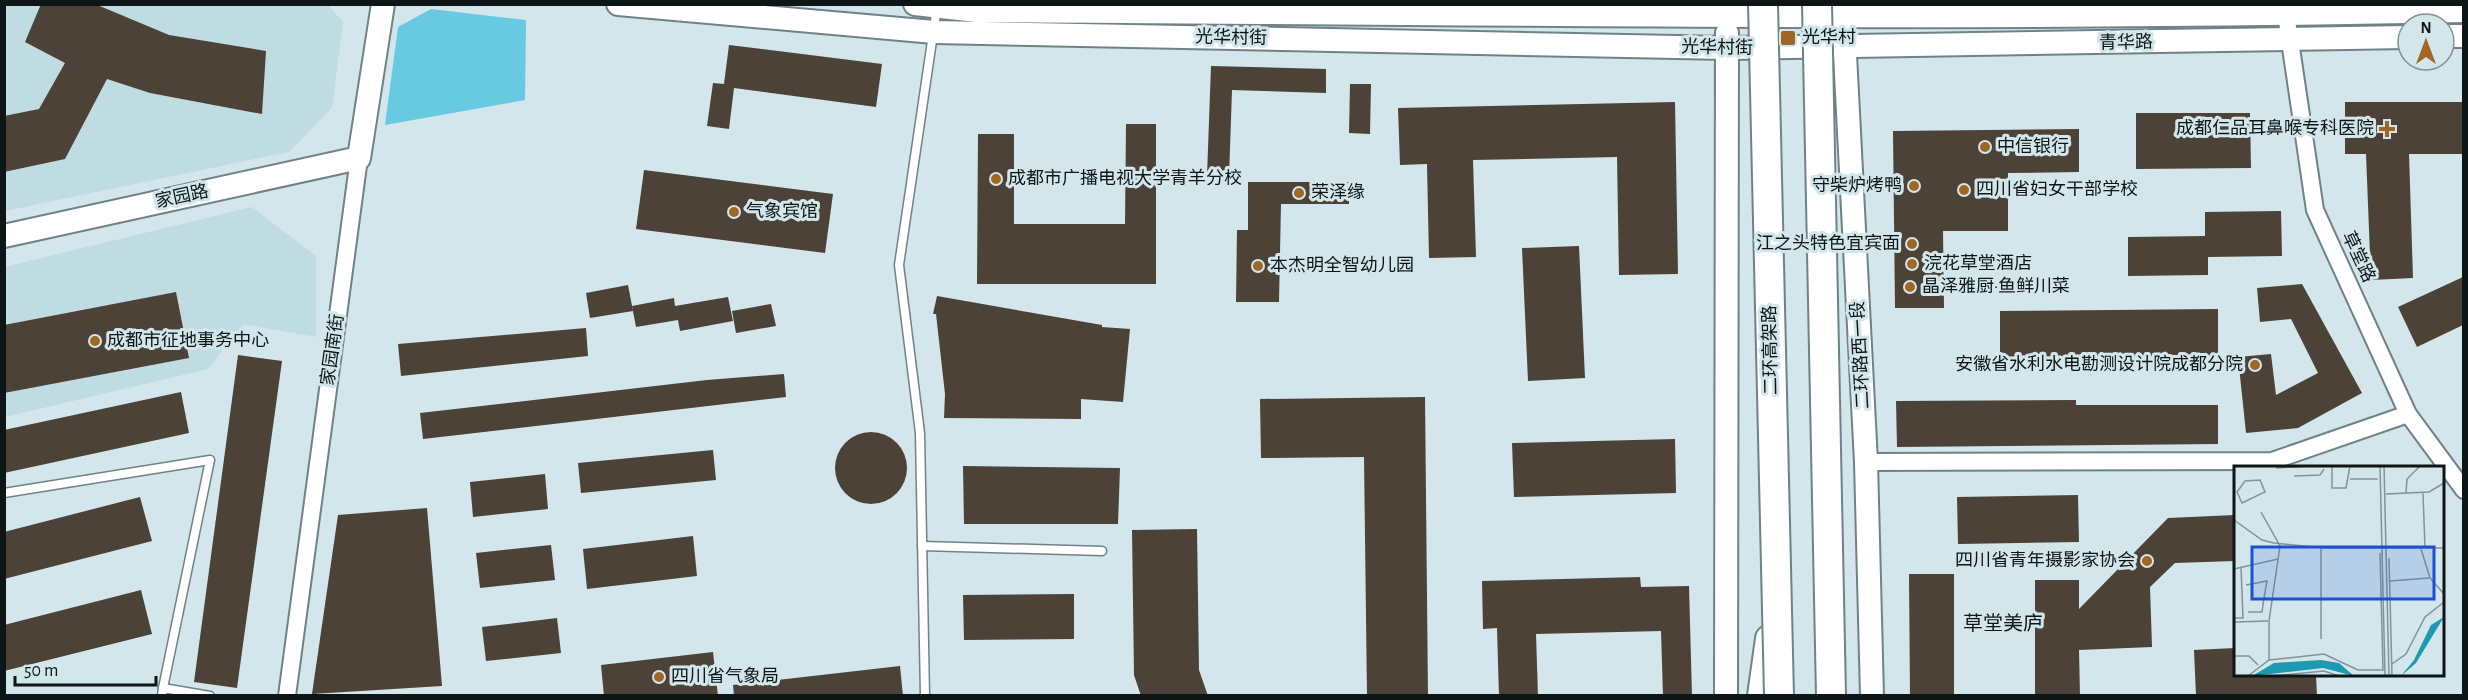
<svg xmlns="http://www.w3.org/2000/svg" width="2468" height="700" font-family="'Alegreya Sans','Noto Sans SC',sans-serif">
<rect width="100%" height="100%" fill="#d2e6eb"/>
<g fill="#bfdce3">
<polygon points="5,5 328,5 343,22 332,108 289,152 5,211"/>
<polygon points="252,207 316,256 316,337 243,324 208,369 5,417 4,267"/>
</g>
<polygon fill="#68cae1" points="431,9 526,20 525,100 385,125 398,27"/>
<g fill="#4c4237">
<polygon points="41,4 95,4 169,35 266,51 262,114 150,93 107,79 65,159 4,172 4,116 39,109 65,63 25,42"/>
<polygon points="729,45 882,64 876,107 734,88 729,129 707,126 713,83 724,84"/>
<polygon points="1211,66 1326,69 1326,93 1232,90 1229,177 1207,176"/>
<polygon points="1350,84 1371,84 1370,134 1349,133"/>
<polygon points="1675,102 1678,274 1619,275 1617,157 1473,160 1476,257 1429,258 1427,164 1400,165 1398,108"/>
<polygon points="2345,102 2462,102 2462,154 2409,154 2413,278 2371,280 2366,154 2345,154"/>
<polygon points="2136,113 2250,113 2251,168 2136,169"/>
<polygon points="1126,124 1156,124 1156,284 977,284 978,134 1014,134 1014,224 1125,224"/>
<polygon points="2079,129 2079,172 2008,173 2008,231 1943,231 1944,308 1895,308 1893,131"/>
<polygon points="644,170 833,194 825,253 636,229"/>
<polygon points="1248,182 1349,182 1349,204 1281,204 1279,302 1236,302 1237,230 1248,230"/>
<polygon points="2281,211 2282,256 2208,257 2208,275 2128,276 2128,237 2205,236 2205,212"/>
<polygon points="1579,246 1585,378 1528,381 1522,248"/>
<polygon points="2463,277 2463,325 2417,347 2398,307"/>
<polygon points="2302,284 2362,393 2298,428 2246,433 2238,357 2271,354 2276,395 2318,373 2291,319 2260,322 2257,288"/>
<polygon points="628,285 633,311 590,318 586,293"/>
<polygon points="176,292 189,358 4,393 4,325"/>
<polygon points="937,296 1102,325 1102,327 1130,329 1123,402 1081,399 1081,419 944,418 945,394 936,314 933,314"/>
<polygon points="728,297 733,321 680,331 678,320 636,327 632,306 674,298 675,306"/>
<polygon points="771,304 776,326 736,333 732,311"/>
<polygon points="2218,309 2218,356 2000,357 2000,311"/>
<polygon points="586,328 588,356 401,376 398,344"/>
<polygon points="238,355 282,361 237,688 194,682"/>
<polygon points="784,374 786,397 423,439 420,413 707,380"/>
<polygon points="181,392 189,433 4,473 4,430"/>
<polygon points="1425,397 1428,696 1367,696 1364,457 1261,458 1260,399"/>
<polygon points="2076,400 2076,405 2218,405 2218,444 1897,447 1896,401"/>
<circle cx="871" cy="468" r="36"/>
<polygon points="1675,439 1676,493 1514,497 1512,443"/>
<polygon points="713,450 716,480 581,493 578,463"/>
<polygon points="963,466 1120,468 1118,524 964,524"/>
<polygon points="545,474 548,509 473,517 470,482"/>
<polygon points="2078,495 2079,542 1958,544 1957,497"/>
<polygon points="140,497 152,541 4,579 4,532"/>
<polygon points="427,508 442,686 312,694 338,515"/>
<polygon points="2235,515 2235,561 2175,563 2150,587 2152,647 2079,650 2080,696 2035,696 2035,580 2079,580 2079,609 2168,518"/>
<polygon points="1197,529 1199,670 1208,696 1141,696 1134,675 1132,530"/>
<polygon points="693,536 697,576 587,589 583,549"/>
<polygon points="551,545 555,580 480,588 476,553"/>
<polygon points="1909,574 1954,574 1954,696 1910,696"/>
<polygon points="1640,577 1641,587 1689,586 1692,696 1663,696 1661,631 1536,634 1538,696 1499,696 1497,628 1483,629 1482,581"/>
<polygon points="141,590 152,634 4,671 4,625"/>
<polygon points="1074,594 1074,639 964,640 963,595"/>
<polygon points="557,618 561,653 486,661 482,627"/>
<polygon points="2235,648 2235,675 2316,675 2317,696 2196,696 2194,650"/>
<polygon points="713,652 718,696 604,696 601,665"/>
<polygon points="900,666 903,696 734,696 733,685"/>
</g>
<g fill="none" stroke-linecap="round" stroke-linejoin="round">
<g stroke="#708287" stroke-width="11">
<g id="lane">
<polyline points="4,493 210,460 163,688"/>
<polyline points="922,546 1102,551"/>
<polyline points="162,696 163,688 210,696"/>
<polyline points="925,696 920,433 899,265 937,7"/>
</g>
</g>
<g stroke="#708287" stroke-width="20">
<g id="street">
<polyline points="2286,14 2315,210 2408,414 2464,490"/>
<polyline points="1866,462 2272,461 2408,414"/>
<polyline points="287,696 359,158"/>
</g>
</g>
<g stroke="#708287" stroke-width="26">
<g id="secondary">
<polyline points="618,4 934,32 1727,48 2408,37"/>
<path d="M915,4l62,7c496,3 991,10 1487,0"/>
<polyline points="1844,35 1866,462 1872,696"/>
<polyline points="2444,36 2464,36"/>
<polyline points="4,236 359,158 383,4"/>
<polyline points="1726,696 1727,33"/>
</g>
</g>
<g stroke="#708287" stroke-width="32">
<polyline id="highway" points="1762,696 1770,639"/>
</g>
<use href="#lane" stroke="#fff" stroke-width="8"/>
<use href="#street" stroke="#fff" stroke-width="16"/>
<use href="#secondary" stroke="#fff" stroke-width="22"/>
<use href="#highway" stroke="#fff" stroke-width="28"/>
<g stroke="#708287" stroke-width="32" stroke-linecap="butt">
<g id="highway-bridge">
<polyline points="1763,4 1779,696"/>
<polyline points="1817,4 1831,696"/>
</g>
</g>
<use href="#highway-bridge" stroke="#fff" stroke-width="28"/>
</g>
<g fill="#9f6624" stroke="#d2e6eb" stroke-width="2">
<rect x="1780" y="30" width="16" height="16" rx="3"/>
<path d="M2384 120h6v6h6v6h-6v6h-6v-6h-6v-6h6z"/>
<circle cx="1985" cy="147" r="6"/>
<circle cx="996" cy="179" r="6"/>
<circle cx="1914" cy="186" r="6"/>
<circle cx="1964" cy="190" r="6"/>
<circle cx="1299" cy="193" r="6"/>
<circle cx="734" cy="212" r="6"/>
<circle cx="1912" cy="244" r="6"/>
<circle cx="1912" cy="264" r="6"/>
<circle cx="1258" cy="266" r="6"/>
<circle cx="1910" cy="287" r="6"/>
<circle cx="95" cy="341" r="6"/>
<circle cx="2255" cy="365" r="6"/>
<circle cx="2147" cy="561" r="6"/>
<circle cx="659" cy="677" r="6"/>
</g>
<g text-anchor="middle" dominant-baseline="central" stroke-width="6" stroke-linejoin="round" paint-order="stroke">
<g font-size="18" fill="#0e1516" stroke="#d2e6eb">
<text transform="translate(1231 38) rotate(1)">光华村街</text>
<text transform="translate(2126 43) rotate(-1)">青华路</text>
<text transform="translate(1717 48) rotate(1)">光华村街</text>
<text transform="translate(182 197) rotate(-12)">家园路</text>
<text transform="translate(2358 257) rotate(65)">草堂路</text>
<text transform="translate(333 350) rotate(-82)">家园南街</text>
<text transform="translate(1771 350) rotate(-91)">二环高架路</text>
<text transform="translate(1861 355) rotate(-93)">二环路西一段</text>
</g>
<g font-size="18" fill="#0e1516" stroke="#d2e6eb" text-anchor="start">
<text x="1802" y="38">光华村</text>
<text x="2374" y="129" text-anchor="end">成都仁品耳鼻喉专科医院</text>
<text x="1997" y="147">中信银行</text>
<text x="1008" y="179">成都市广播电视大学青羊分校</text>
<text x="1902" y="186" text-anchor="end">守柴炉烤鸭</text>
<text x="1976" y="190">四川省妇女干部学校</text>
<text x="1311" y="193">荣泽缘</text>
<text x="746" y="212">气象宾馆</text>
<text x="1900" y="244" text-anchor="end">江之头特色宜宾面</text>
<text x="1924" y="264">浣花草堂酒店</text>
<text x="1270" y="266">本杰明全智幼儿园</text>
<text x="1922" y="287">晶泽雅厨·鱼鲜川菜</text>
<text x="107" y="341">成都市征地事务中心</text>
<text x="2243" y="365" text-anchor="end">安徽省水利水电勘测设计院成都分院</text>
<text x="2135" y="561" text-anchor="end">四川省青年摄影家协会</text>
<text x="671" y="677">四川省气象局</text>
</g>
<g font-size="20" fill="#0e1516" stroke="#d2e6eb">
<text x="2003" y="624">草堂美庐</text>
</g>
</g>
<g transform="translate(2234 466)">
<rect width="210" height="210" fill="#d2e6eb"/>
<path d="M210,151l-28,46 -15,13 13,-16 17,-35zM87,194l18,3 15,13 -31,-8 -71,8 22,-13z" fill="#1d99b1"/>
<path fill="none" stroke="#849296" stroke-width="1.5" d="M98,0v22h14l4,-22M146,0l5,210M150,0l5,210M42,2l36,-2M60,10l26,-1 4,-6M116,13h28M26,14l5,12 -23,11 -5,-11 8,-11zM172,27l1,-14 13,-13M189,27l2,55M152,28l43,-2 15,-9M27,46l19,34 -11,75v39M0,54l28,20 12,3 50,5h120M187,83l9,29 14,16M146,87l3,118M155,92l3,118M0,103l44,-10M156,115l39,-3M12,119l21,-4 -3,17M14,146h14l2,-14 9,2M0,152h9l-2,-51M0,156l34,-1M87,173v-91M0,190h15l9,9M158,198l14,-10 19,-37 19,-15M14,210l21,-16 55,-6 34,16h24M39,210l51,-5 15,5"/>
<path fill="#1d4ed8" fill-opacity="0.15" stroke="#1d4ed8" stroke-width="3" d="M18,81h182v52h-182z"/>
<rect width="210" height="210" fill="none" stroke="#0e1516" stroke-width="3"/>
</g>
<rect width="2468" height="700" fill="none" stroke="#0e1516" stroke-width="12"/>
<g transform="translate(2426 42)"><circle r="28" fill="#d2e6eb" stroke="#849296" stroke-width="1.5"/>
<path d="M0-4.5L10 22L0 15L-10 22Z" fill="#9f6624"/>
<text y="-9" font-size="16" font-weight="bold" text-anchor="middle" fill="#0e1516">N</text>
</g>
<path d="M15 676v9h141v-9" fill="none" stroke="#0e1516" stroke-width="3"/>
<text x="24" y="676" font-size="18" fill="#0e1516" stroke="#d2e6eb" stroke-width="4.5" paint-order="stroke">50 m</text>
</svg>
